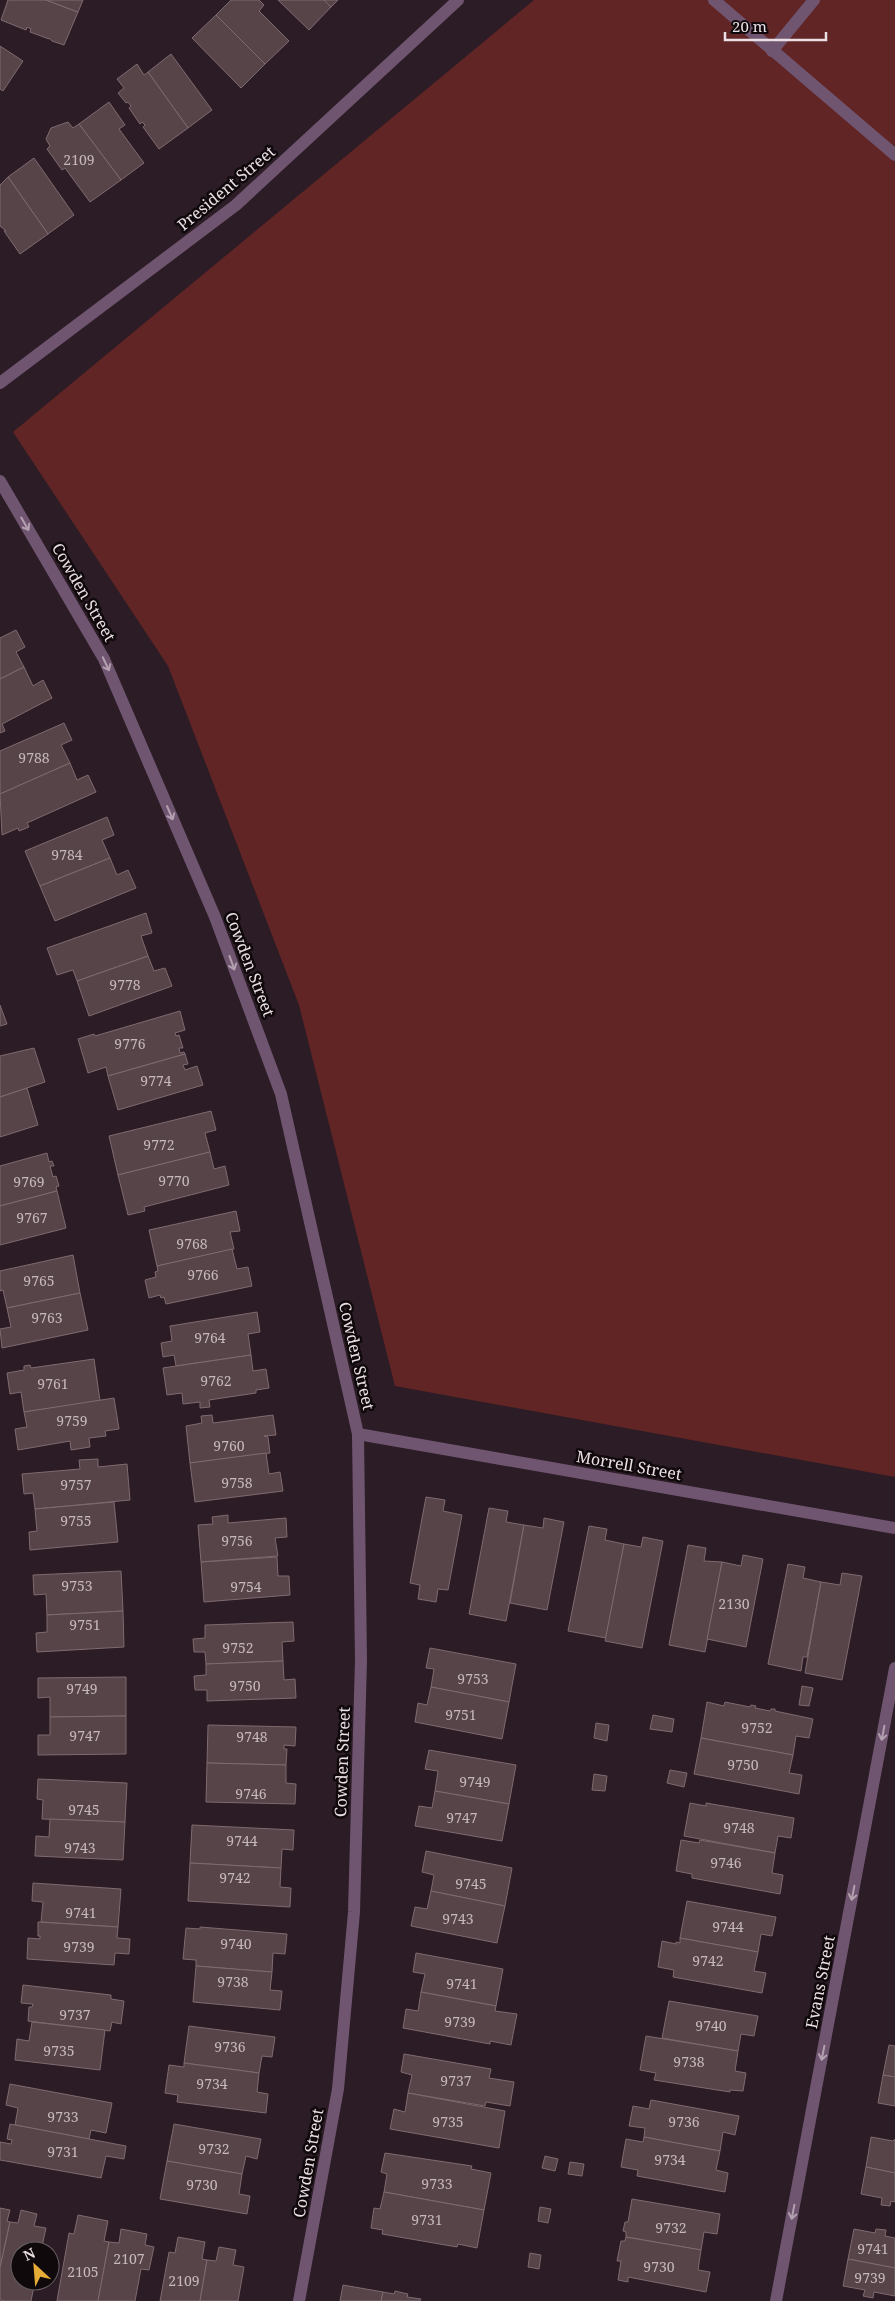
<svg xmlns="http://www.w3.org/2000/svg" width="895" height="2301" font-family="'Noto Serif',serif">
<rect width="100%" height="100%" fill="#2b1c25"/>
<polygon fill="#622525" points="534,0 895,0 895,1477 395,1386 299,1005 168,666 13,432"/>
<g fill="#574448" stroke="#7f6a6f">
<polygon points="8,0 46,0 78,12 64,45 52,41 49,38 49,39 30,32 31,29 27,27 26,30 1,20"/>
<polygon points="46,0 83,0 78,12"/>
<polygon points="231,0 259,0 264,5 259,11 289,41 265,64 216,15"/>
<polygon points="278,0 324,0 331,7 309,30"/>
<polygon points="324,0 338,0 331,7"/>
<polygon points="216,15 265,64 241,88 192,38"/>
<polygon points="0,46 23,61 3,91 0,89"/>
<polygon points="171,54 212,110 188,128 148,72"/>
<polygon points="137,64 144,75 148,72 188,128 159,149 143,127 145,125 142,122 140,124 129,108 131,106 128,102 126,103 118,93 124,88 117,79"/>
<polygon points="109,102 125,125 119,129 144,163 121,180 79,124"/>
<polygon points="68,122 73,128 79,124 121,180 90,202 65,168 62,170 47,149 50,146 46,139 51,128"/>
<polygon points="34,158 74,215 48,234 8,177"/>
<polygon points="8,177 48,234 20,254 4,231 6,231 0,226 0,185"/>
<polygon points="16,630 25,647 16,652 24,667 0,679 0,638"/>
<polygon points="24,667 33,686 43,680 52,698 2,724 5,731 0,733 0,679"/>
<polygon points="64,723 72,740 61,745 70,763 0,794 0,751"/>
<polygon points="70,763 77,780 88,775 96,792 27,823 29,827 19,831 18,828 2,835 0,794"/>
<polygon points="107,817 114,835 102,840 110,858 40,886 25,851"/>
<polygon points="110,858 117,875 128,870 136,888 55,921 40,886"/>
<polygon points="146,913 152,933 141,936 148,956 77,981 73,970 57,975 47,948"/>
<polygon points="148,956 154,971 165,968 172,986 89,1016 77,981"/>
<polygon points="0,1005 7,1024 0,1026"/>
<polygon points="180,1011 185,1030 175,1033 176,1036 179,1035 183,1048 179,1048 180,1053 184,1052 185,1054 108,1076 106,1067 88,1073 78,1039 94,1034 95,1036"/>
<polygon points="34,1048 45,1082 0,1097 0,1056"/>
<polygon points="185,1054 188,1064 183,1065 185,1070 197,1066 203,1085 118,1110 108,1076"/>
<polygon points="27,1088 38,1125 0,1137 0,1097"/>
<polygon points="211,1111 216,1130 205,1133 210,1152 118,1175 109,1136"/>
<polygon points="210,1152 214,1169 225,1166 229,1185 144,1207 145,1211 128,1215 118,1175"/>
<polygon points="47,1153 49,1162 52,1161 54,1166 50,1166 53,1177 56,1176 59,1186 56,1187 57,1191 0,1206 0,1166"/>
<polygon points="57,1191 66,1228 0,1245 0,1206"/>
<polygon points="236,1211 240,1231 230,1232 234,1249 157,1266 149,1230"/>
<polygon points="232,1249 237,1269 248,1267 252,1286 166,1304 164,1297 161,1298 160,1295 149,1298 145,1280 156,1277 155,1272 158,1271 157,1266"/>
<polygon points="73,1255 80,1293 7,1308 3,1290 0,1291 0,1271"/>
<polygon points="80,1293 88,1330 2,1348 0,1329 11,1327 7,1308"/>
<polygon points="257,1312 260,1332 248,1334 251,1355 176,1366 174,1355 163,1357 161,1343 172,1341 170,1326"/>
<polygon points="251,1355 253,1371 266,1369 269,1388 256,1390 256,1393 209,1400 210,1407 200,1408 200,1402 183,1404 182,1393 167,1395 163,1368"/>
<polygon points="94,1359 100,1401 24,1412 21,1392 10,1394 7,1373 24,1370 24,1366 30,1365 31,1368"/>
<polygon points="114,1398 119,1429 105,1431 106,1436 89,1438 90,1447 71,1450 70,1441 18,1450 15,1429 27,1427 24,1412"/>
<polygon points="212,1415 213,1423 273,1415 276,1435 264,1436 268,1437 270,1453 190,1463 186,1426 202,1423 201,1416"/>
<polygon points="266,1453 269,1474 280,1472 283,1491 195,1502 190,1463"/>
<polygon points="98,1459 98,1467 127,1464 130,1500 35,1509 33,1493 24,1494 22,1474 80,1469 79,1460"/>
<polygon points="426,1497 445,1500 443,1511 462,1515 448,1590 438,1589 436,1602 418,1599 420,1585 410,1583"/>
<polygon points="114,1502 118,1542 30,1550 29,1532 37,1531 35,1509"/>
<polygon points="489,1508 508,1511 506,1522 524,1525 506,1621 469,1614"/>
<polygon points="228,1515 228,1523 286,1518 287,1537 275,1538 278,1556 201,1562 198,1525 213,1524 212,1517"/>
<polygon points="544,1518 564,1522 547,1610 510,1603 524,1525 543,1528"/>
<polygon points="589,1526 607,1529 605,1540 624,1544 606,1638 568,1631"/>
<polygon points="643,1537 663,1541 642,1648 605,1641 624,1544 641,1547"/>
<polygon points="688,1545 706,1548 704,1561 722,1562 705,1652 669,1645"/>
<polygon points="743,1555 763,1559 746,1647 707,1639 722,1562 741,1566"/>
<polygon points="277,1557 278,1576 289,1576 290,1595 204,1602 201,1562"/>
<polygon points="788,1564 805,1567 803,1578 821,1582 807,1657 803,1657 801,1671 768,1664"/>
<polygon points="121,1571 123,1611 47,1615 46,1594 34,1595 33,1575"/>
<polygon points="842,1573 862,1576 842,1680 805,1673 821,1582 840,1585"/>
<polygon points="123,1611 124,1647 37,1652 36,1633 47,1632 47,1615"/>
<polygon points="293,1622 294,1641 282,1642 283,1661 206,1664 205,1652 194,1652 193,1639 205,1638 205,1625"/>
<polygon points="430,1648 516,1664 509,1702 431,1687 434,1669 426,1668"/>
<polygon points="283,1661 284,1680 295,1679 296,1698 207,1701 207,1690 195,1690 194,1676 206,1675 206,1664"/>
<polygon points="126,1677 126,1716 50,1717 50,1697 38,1698 38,1678"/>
<polygon points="802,1686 813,1688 809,1706 799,1705"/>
<polygon points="431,1687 509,1702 502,1739 415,1722 418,1703 427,1705"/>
<polygon points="707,1702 724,1706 725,1702 750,1707 751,1705 756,1706 755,1708 770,1711 771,1709 775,1709 775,1711 813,1719 809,1738 796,1736 793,1755 701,1738"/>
<polygon points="653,1715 674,1719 672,1732 650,1729"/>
<polygon points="126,1716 126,1754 38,1755 38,1735 50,1735 50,1717"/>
<polygon points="596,1723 609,1725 607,1741 594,1738"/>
<polygon points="208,1725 296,1727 295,1746 284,1745 284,1749 287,1749 286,1765 207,1763"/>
<polygon points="701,1738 793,1755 789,1773 802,1775 799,1794 694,1774"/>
<polygon points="429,1750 516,1765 509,1804 435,1791 438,1771 425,1769"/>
<polygon points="207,1763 286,1765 286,1783 296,1784 295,1804 206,1802"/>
<polygon points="670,1770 687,1773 684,1787 667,1783"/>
<polygon points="594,1774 607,1776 605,1791 592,1790"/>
<polygon points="38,1779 127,1783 125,1822 42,1819 43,1800 37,1799"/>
<polygon points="435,1791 509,1804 502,1841 415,1826 419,1806 432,1808"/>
<polygon points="690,1803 706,1806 706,1803 794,1818 791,1838 778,1836 775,1853 684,1836"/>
<polygon points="50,1819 125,1822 123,1860 35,1856 36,1836 49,1837"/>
<polygon points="192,1825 294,1830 293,1850 282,1849 281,1868 190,1863"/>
<polygon points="681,1840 699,1843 700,1840 775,1853 772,1873 783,1875 780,1894 692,1878 692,1874 676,1871"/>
<polygon points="426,1851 512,1868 505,1906 431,1891 434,1875 422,1872"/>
<polygon points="190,1863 281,1868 280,1887 291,1888 290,1907 188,1901"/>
<polygon points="33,1883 121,1889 118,1927 41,1922 43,1902 32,1901"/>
<polygon points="431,1891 505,1906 497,1943 411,1926 415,1907 427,1909"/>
<polygon points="687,1901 776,1917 772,1936 761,1934 758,1952 680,1938"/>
<polygon points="38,1922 118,1927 117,1938 130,1939 129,1954 115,1953 114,1965 27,1959 28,1938 40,1939 40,1936 38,1936"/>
<polygon points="200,1927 287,1934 285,1954 273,1953 272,1972 196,1966 196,1960 183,1959 186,1928 200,1929"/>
<polygon points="680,1938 758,1952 754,1971 766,1973 762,1993 673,1977 674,1970 658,1967 662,1941 676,1944 676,1942 680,1943"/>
<polygon points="416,1953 503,1969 496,2006 421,1992 425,1974 413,1972"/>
<polygon points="196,1966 272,1972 270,1990 282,1991 280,2010 193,2002"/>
<polygon points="23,1985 111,1995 111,1999 124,2001 121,2024 112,2022 110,2031 28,2021 29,2007 32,2007 33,2004 21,2003"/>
<polygon points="421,1992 496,2006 495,2011 517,2014 511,2045 490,2041 490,2044 403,2028 406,2009 418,2011"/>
<polygon points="669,2001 758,2016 754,2036 741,2034 738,2051 662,2038"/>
<polygon points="32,2022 105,2030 100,2070 15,2060 17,2039 29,2041"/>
<polygon points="189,2026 275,2037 272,2057 262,2056 259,2073 184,2063"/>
<polygon points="646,2036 738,2051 735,2071 746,2073 743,2091 730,2090 730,2092 654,2080 656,2073 640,2070"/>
<polygon points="889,2045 895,2046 895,2077 883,2075"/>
<polygon points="404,2054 491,2069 489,2078 514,2082 510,2106 486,2102 485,2106 408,2093 412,2075 401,2072"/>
<polygon points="184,2063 259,2073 257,2092 268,2094 266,2113 177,2102 178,2095 165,2093 169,2065 184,2067"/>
<polygon points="883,2075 895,2077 895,2106 878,2103"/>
<polygon points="10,2084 112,2103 106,2133 91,2130 89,2139 15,2125 18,2108 6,2105"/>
<polygon points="408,2093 505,2111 499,2148 390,2129 394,2109 405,2112"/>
<polygon points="651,2100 739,2116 735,2135 723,2132 720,2151 644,2137 645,2128 629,2126 633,2106 649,2109"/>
<polygon points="10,2124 126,2146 124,2159 106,2156 101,2178 0,2160 0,2142 11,2144 12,2140 7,2139"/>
<polygon points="174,2124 261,2139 257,2159 246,2156 242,2174 167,2161"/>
<polygon points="644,2137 720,2151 716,2170 728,2173 725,2192 637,2176 638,2170 621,2167 626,2139 643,2142"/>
<polygon points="871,2137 893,2141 895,2139 895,2173 866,2167"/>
<polygon points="385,2153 472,2166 471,2169 491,2173 484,2210 384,2192 387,2174 381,2172"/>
<polygon points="545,2156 558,2159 555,2171 542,2168"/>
<polygon points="167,2161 242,2174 239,2194 250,2196 247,2214 160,2199"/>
<polygon points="570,2162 584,2164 582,2176 568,2174"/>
<polygon points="866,2167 895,2173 895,2202 891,2201 890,2206 881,2205 882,2198 861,2194"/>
<polygon points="384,2192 484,2210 477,2248 458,2244 457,2247 382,2234 383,2230 371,2228 374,2208 380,2209"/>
<polygon points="632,2199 720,2214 717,2234 704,2232 701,2250 626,2237 626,2232 623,2231 625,2222 628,2222"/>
<polygon points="540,2207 551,2209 548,2223 538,2221"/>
<polygon points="0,2208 10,2210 7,2221 10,2222 0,2268"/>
<polygon points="21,2210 37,2214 34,2226 46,2228 41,2251 20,2251 20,2281 35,2281 31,2301 6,2301 0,2300 0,2268 10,2222 18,2223"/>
<polygon points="78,2215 108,2221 104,2241 109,2242 98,2301 57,2301 69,2233 74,2234"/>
<polygon points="121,2229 147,2234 145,2245 154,2247 149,2270 141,2269 135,2301 98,2301 109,2242 119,2243"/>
<polygon points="854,2229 875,2233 876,2229 886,2230 885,2236 895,2238 895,2268 848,2259"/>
<polygon points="178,2237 205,2242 202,2259 207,2260 200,2301 160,2301 169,2252 175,2253"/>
<polygon points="626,2237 701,2250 698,2270 710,2272 706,2292 628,2277 628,2282 618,2280 621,2261 617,2261 621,2241 625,2241"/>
<polygon points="219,2247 236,2250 233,2265 244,2267 238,2301 200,2301 207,2260 216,2261"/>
<polygon points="530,2253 541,2255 539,2269 528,2267"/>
<polygon points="848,2259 895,2268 895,2296 874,2292 873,2298 863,2296 865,2290 843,2286"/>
<polygon points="343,2285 383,2292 381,2301 340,2301"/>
<polygon points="395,2291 408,2294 407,2297 421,2299 420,2301 381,2301 383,2292 394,2294"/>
</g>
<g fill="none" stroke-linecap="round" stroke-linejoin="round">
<polyline stroke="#705571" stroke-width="12" points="772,51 814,0"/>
<g stroke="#705571" stroke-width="12">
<polyline points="714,0 895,155"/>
<polyline points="0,383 236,205 458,0"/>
<polyline points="0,481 104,659 215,917 281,1094 358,1434 361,1660 354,1912 338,2089 299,2301"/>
<polyline points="358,1434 895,1528"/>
<polyline points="776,2301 895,1668"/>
</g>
</g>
<defs><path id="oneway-shaft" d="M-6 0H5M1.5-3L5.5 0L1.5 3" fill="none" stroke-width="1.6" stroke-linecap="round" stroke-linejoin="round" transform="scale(1.25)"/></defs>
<g stroke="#b3a1b0">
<use href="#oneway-shaft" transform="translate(25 524) rotate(60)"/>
<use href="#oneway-shaft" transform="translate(106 664) rotate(65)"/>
<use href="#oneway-shaft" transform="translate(170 813) rotate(67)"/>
<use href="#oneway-shaft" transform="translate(232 963) rotate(70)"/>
<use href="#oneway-shaft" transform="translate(883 1733) rotate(101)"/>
<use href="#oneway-shaft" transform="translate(853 1893) rotate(101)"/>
<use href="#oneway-shaft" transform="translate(823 2053) rotate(101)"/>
<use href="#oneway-shaft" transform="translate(793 2212) rotate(101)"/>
</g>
<g text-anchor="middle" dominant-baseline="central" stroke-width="5" stroke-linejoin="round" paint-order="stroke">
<g font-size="14" fill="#c5b8bd">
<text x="79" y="159">2109</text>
<text x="34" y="757">9788</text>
<text x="67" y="854">9784</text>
<text x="125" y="984">9778</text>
<text x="130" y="1043">9776</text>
<text x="156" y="1080">9774</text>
<text x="159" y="1144">9772</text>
<text x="174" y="1180">9770</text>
<text x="29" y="1181">9769</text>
<text x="32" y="1217">9767</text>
<text x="192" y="1243">9768</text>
<text x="203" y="1274">9766</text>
<text x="39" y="1280">9765</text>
<text x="47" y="1317">9763</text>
<text x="210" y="1337">9764</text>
<text x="216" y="1380">9762</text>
<text x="53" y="1383">9761</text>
<text x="72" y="1420">9759</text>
<text x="229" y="1445">9760</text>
<text x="237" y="1482">9758</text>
<text x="76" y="1484">9757</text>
<text x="76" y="1520">9755</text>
<text x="237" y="1540">9756</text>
<text x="77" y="1585">9753</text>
<text x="246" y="1586">9754</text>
<text x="734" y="1603">2130</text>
<text x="85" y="1624">9751</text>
<text x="238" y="1647">9752</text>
<text x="473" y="1678">9753</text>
<text x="245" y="1685">9750</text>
<text x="82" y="1688">9749</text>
<text x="461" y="1714">9751</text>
<text x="757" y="1727">9752</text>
<text x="85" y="1735">9747</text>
<text x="252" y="1736">9748</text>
<text x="743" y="1764">9750</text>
<text x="475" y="1781">9749</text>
<text x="251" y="1793">9746</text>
<text x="84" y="1809">9745</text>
<text x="462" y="1817">9747</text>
<text x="739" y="1827">9748</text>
<text x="242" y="1840">9744</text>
<text x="80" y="1847">9743</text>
<text x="726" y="1862">9746</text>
<text x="235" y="1877">9742</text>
<text x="471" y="1883">9745</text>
<text x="81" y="1912">9741</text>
<text x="458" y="1918">9743</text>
<text x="728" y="1926">9744</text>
<text x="236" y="1943">9740</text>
<text x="79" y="1946">9739</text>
<text x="708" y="1960">9742</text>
<text x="233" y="1981">9738</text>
<text x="462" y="1983">9741</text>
<text x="75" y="2014">9737</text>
<text x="460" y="2021">9739</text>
<text x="711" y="2025">9740</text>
<text x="230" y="2046">9736</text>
<text x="59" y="2050">9735</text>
<text x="689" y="2061">9738</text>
<text x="456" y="2080">9737</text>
<text x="212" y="2083">9734</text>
<text x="63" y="2116">9733</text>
<text x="448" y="2121">9735</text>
<text x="684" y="2121">9736</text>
<text x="214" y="2148">9732</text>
<text x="63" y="2151">9731</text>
<text x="670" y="2159">9734</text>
<text x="437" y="2183">9733</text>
<text x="202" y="2184">9730</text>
<text x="427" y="2219">9731</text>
<text x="671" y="2227">9732</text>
<text x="873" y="2248">9741</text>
<text x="129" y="2258">2107</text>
<text x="659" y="2266">9730</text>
<text x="83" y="2271">2105</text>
<text x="870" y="2277">9739</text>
<text x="184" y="2280">2109</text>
</g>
<g font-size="16" fill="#eadfe4" stroke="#0f090c">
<text transform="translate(226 188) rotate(-40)">President Street</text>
<text transform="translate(84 592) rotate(60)">Cowden Street</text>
<text transform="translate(250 964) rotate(69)">Cowden Street</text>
<text transform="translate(357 1356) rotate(77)">Cowden Street</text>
<text transform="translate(629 1465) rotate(10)">Morrell Street</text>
<text transform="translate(342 1762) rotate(-88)">Cowden Street</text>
<text transform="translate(820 1982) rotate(-79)">Evans Street</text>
<text transform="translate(308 2163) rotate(-80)">Cowden Street</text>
</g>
</g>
<g transform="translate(35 2266) rotate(334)"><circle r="24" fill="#0f090c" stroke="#675f62"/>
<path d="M0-4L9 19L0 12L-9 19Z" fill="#e6ac36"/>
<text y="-8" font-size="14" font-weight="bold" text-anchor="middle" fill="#eadfe4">N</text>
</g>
<path d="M725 32v8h101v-8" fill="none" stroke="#eadfe4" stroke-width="2.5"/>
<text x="732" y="32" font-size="15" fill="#eadfe4" stroke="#0f090c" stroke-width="4" paint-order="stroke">20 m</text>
</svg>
